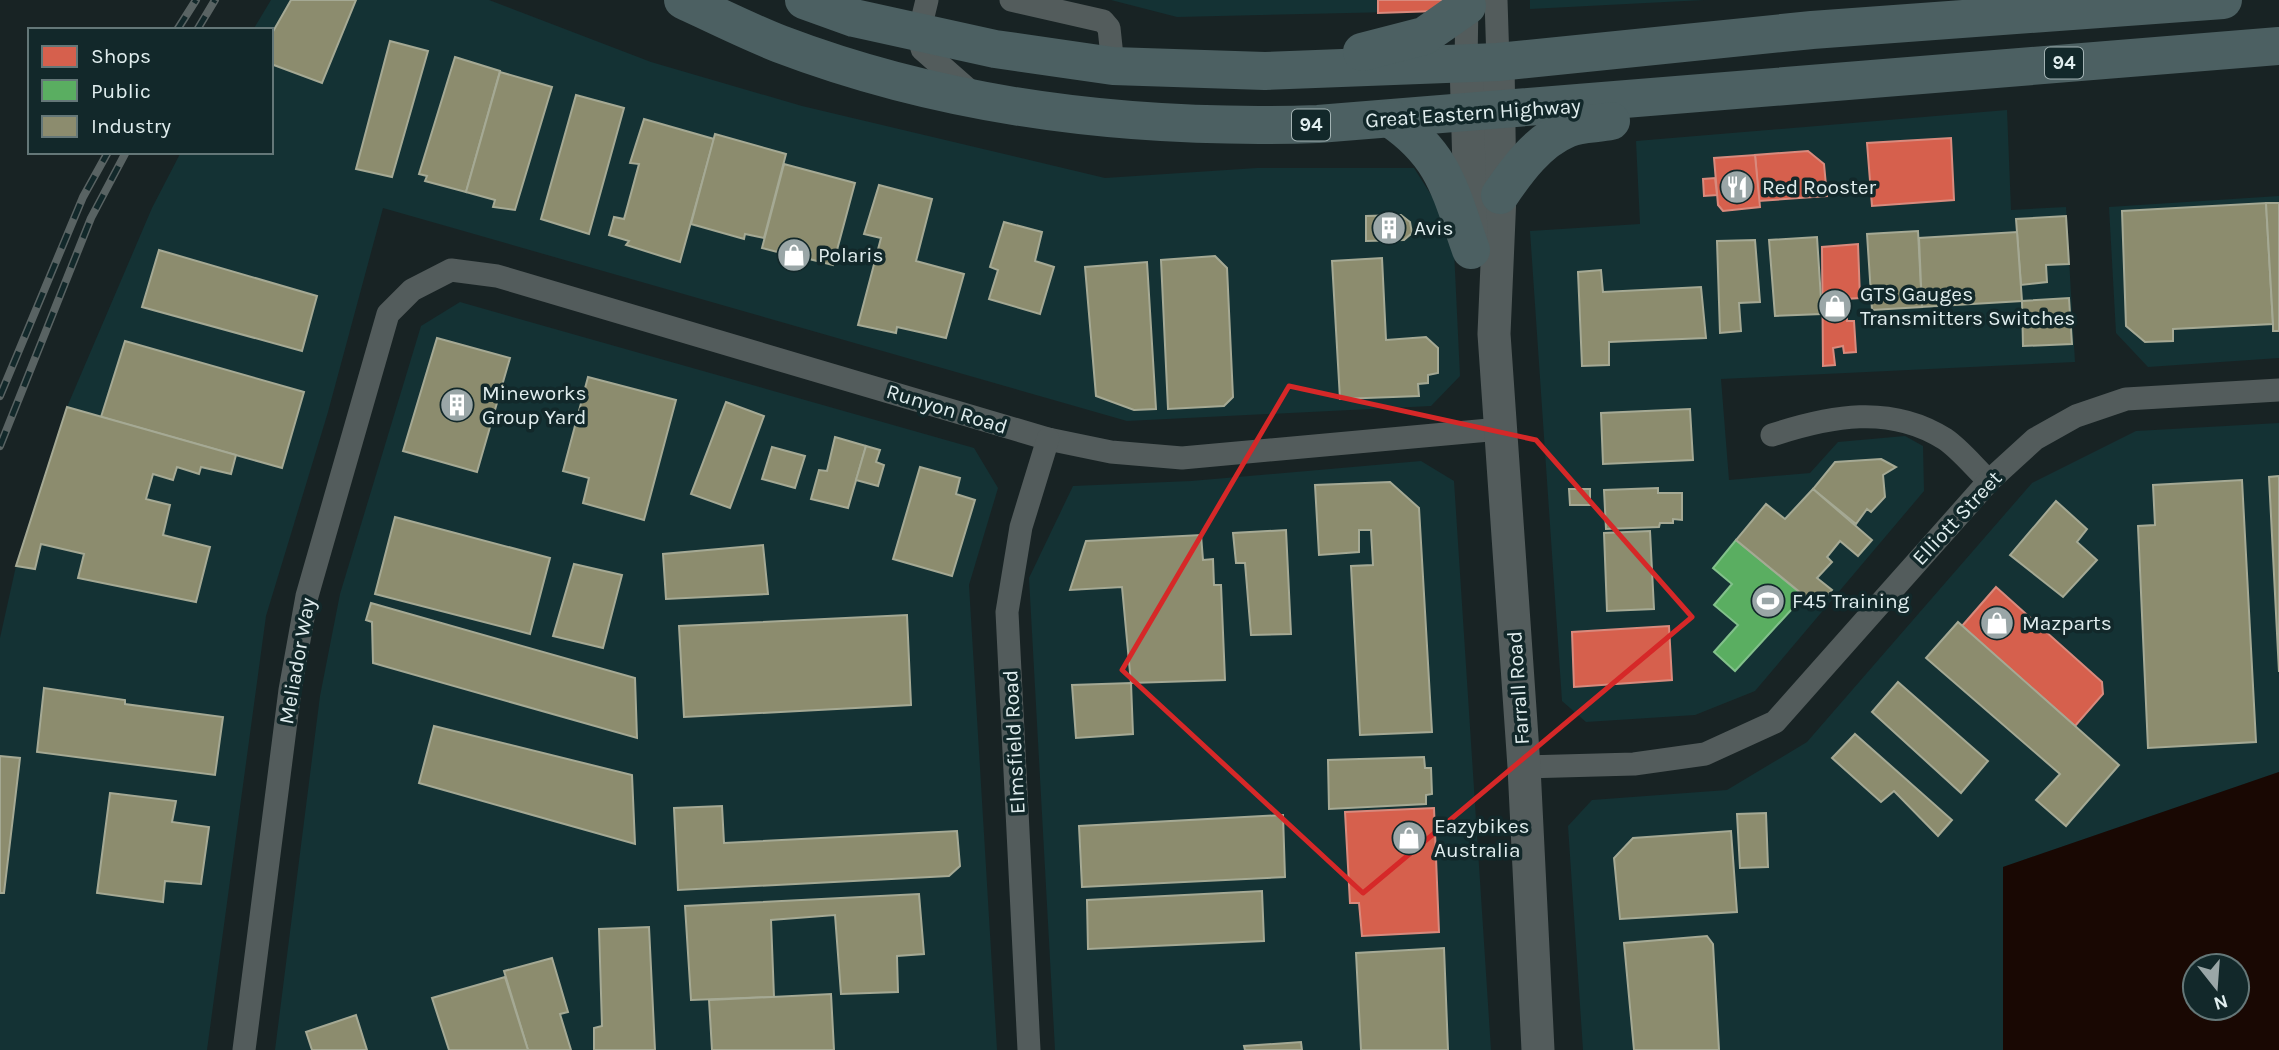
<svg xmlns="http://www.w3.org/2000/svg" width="2279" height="1050" font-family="Karla,sans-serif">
<rect width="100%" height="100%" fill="#182324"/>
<g fill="#143234">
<polygon points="271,0 489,0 651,62 802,106 1105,178 1257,168 1414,168 1453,229 1460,376 1431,406 1127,421 383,208 328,412 266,616 207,1050 0,1050 0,638 16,566 67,407 152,208 181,152 271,152 271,30 253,30"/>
<polygon points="1111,0 1448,0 1437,11 1177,17"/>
<polygon points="1530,0 1704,0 1530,9"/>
<polygon points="2007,110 2011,210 2066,207 2075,362 1721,379 1729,480 1810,473 1838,442 1905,436 1923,446 1924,491 1755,691 1695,715 1586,722 1562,701 1530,231 1640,224 1636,141"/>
<polygon points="2279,196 2279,358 2148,367 2116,333 2109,207"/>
<polygon points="460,302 974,448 998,488 969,585 997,1050 275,1050 320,696 340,594 421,326"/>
<polygon points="2279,423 2279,772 2003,867 2003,1050 1583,1050 1568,826 1592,800 1727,790 1807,742 2032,483 2136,431"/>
<polygon points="1421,461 1454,481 1491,1050 1055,1050 1029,578 1073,486 1191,481"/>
</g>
<path fill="#190803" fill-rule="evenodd" d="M2279,772v278h-276v-183zM2195,966h42v42h-42z"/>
<g fill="#d6604d" stroke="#d98a7d" stroke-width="2">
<polygon points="1378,0 1448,0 1437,11 1378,13"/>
<polygon points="1951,138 1954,200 1872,206 1867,143"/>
<polygon points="1808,151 1824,164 1827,196 1759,201 1755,155"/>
<polygon points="1755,155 1760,207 1723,211 1718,205 1714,158"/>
<polygon points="1715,178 1717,195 1704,196 1703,179"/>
<polygon points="1858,244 1860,298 1846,299 1847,321 1854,321 1856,352 1844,353 1843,346 1833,348 1835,365 1823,366 1822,247"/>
<polygon points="1996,587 2102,682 2103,694 2075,726 1962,626"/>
<polygon points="1669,626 1672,680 1574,687 1572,632"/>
<polygon points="1434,808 1439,932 1362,936 1359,903 1350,903 1345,812"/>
</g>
<polygon fill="#5aae61" stroke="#82c18b" stroke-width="2" points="1736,540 1804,596 1735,671 1714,652 1738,625 1714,605 1732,584 1713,568"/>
<g fill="#8c8c6e" stroke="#a5a994" stroke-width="2">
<polygon points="291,0 356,0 322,83 271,64 271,35"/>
<polygon points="390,41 428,51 392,177 356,169"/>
<polygon points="455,57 500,71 466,192 425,181 427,176 419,174"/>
<polygon points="500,72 552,87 515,210 493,207 495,200 466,192"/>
<polygon points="576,95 624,108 589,234 541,219"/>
<polygon points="644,119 714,139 680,262 626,245 629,241 609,235 614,217 624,219 639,164 630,163"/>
<polygon points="715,134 786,154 764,238 745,234 744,239 691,224"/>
<polygon points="784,164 855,183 833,265 809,259 811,253 787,247 785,254 762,248"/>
<polygon points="879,185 932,199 916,261 964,274 946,338 897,327 896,333 858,325 881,238 864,234"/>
<polygon points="2266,203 2273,324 2173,329 2173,341 2145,342 2126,326 2122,211"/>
<polygon points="2266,203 2279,203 2279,331 2273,331 2273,324"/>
<polygon points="1401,215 1410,222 1412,233 1404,240 1366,241 1366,216"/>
<polygon points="2066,216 2069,264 2046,265 2047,282 2021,285 2016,219"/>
<polygon points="1004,222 1042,232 1035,261 1054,267 1040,314 989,299 998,270 990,267"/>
<polygon points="1918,231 1922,307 1872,310 1867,234"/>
<polygon points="2017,232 2022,301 1922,307 1919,238"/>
<polygon points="1817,237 1822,314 1775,316 1769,240"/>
<polygon points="1755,240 1760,302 1739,303 1741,331 1720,333 1717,241"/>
<polygon points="159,250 317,296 302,351 142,307"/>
<polygon points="1215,256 1227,268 1233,397 1224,406 1168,409 1161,260"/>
<polygon points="1382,258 1386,340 1426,337 1438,348 1438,373 1428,375 1428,383 1418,384 1419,396 1340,399 1332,261"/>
<polygon points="1147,262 1156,409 1134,410 1096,396 1085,267"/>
<polygon points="1601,270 1603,292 1701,287 1706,338 1609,342 1609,365 1582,366 1578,272"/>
<polygon points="2069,298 2072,344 2023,346 2022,301"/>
<polygon points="437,338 510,358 477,472 403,451"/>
<polygon points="125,341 304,392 282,468 101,417"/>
<polygon points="588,377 676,400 644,520 583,503 589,478 563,471"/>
<polygon points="726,402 764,416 730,508 691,494"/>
<polygon points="67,407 236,455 231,474 201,467 199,474 177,467 173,480 153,474 146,499 170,505 163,535 210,547 196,602 78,578 84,554 41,544 35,569 16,566"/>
<polygon points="1690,409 1693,460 1603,464 1601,413"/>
<polygon points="835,437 866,446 848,508 811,499 819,470 827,471"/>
<polygon points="866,446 880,450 876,462 884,465 878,486 856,480"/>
<polygon points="772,447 805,456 795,488 762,479"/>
<polygon points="1881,459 1896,467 1883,475 1885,497 1871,512 1867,509 1856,524 1813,489 1835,462"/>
<polygon points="920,467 960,478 956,494 975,500 952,576 893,559"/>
<polygon points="2279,476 2279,672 2269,477"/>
<polygon points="2242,480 2256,742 2148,748 2138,526 2155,525 2153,485"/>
<polygon points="1390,482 1419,508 1432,732 1360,735 1351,566 1373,565 1371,530 1359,530 1359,552 1319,555 1315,485"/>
<polygon points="1658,488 1658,493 1682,493 1682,520 1673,519 1673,523 1660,523 1659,527 1606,529 1604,490"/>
<polygon points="1569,489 1590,489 1590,505 1570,505"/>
<polygon points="1813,489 1872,540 1858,556 1840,541 1827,557 1832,562 1817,578 1832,590 1818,607 1736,540 1766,504 1785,519"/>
<polygon points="2056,501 2087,529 2077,542 2097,560 2063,597 2010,555"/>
<polygon points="395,517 550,558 530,634 375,594"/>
<polygon points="1286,530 1291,634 1251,635 1245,563 1236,563 1233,533"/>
<polygon points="1650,531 1654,609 1607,611 1604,533"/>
<polygon points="1201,535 1203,560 1213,559 1214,585 1221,585 1225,680 1131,683 1122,587 1070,590 1086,541"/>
<polygon points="763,545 768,594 666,599 663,554"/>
<polygon points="574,564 622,575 603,648 553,636"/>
<polygon points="371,603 635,678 637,738 373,663 372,622 366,620"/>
<polygon points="907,615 911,705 684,717 679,626"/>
<polygon points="1958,622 2119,765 2066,826 2036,800 2060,774 1926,658"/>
<polygon points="1898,682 1988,761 1961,793 1872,712"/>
<polygon points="1131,683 1133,734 1076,738 1072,685"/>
<polygon points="44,688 125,700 125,704 223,717 215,775 37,752"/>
<polygon points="434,726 632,775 635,844 419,783"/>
<polygon points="1855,734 1952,820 1938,836 1894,791 1881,802 1832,758"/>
<polygon points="0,756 20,758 4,893 0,893"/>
<polygon points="1424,757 1425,768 1431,768 1432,794 1426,795 1426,804 1329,809 1328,760"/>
<polygon points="110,793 176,801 172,822 209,827 201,884 165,881 163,902 97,893"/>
<polygon points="722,806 724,843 957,831 960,866 949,876 678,890 674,808"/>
<polygon points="1766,813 1768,867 1740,868 1737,814"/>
<polygon points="1283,815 1285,877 1082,887 1079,826"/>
<polygon points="1731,831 1737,912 1620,919 1614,858 1633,838"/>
<polygon points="1262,891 1264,941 1088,949 1087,900"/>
<polygon points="919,894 924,954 897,956 898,992 841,994 835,915 771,920 774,997 691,1000 685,906"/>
<polygon points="649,927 655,1050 594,1050 594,1028 602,1026 599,929"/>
<polygon points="1707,936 1713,944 1719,1050 1634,1050 1624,943"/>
<polygon points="1444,948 1448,1050 1361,1050 1356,953"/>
<polygon points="552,958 568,1012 560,1014 571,1050 528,1050 504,971"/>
<polygon points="505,977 528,1050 449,1050 432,998"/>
<polygon points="831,994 834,1050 712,1050 709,1000"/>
<polygon points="356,1015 367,1050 312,1050 306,1032"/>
<polygon points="1301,1042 1302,1050 1245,1050 1244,1046"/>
</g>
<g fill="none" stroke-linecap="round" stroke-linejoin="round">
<g stroke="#535c5c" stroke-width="23">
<polyline points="927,0 919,33 922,49 972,93"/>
<polyline points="1011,0 1103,21 1109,28 1113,66"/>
<polyline points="1496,0 1498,62"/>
<polyline points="1466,64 1467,1"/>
<path d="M1772,435c58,-19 118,-31 173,4 16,11 30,29 44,42"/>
<polyline points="1524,767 1634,764 1705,754 1775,722 1989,481 2035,439 2076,416 2126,399 2279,390"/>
<polyline points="244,1050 290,690 307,596 388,314 412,290 451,270 497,276 1048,439 1111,452 1182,458 1500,429"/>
<polyline points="1029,1050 1007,612 1021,527 1048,439"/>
</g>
<g stroke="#535c5c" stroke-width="33">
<polyline points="1498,62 1500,195 1494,334 1524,767 1538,1050"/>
<polyline points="1466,64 1471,237"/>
</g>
<g stroke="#4c6062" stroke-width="38">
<path d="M683,0c32,15 64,31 97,44 171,65 355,86 538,80l961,-78"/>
<polyline points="804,0 854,18 995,49 1113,66 1265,71 1498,62 1812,30 2223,0"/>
<polyline points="1362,52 1424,36 1467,6"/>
<path d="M1391,119c54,37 59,72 80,131"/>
<path d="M1500,195c17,-25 38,-54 67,-66 12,-6 30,-5 44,-8"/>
</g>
<g stroke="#596363" stroke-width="8">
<g id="rail">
<polyline points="177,30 196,0"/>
<polyline points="197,30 215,0"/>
<polyline points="0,396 83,197 108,152"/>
<polyline points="0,446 91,218 126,152"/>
</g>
</g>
<use href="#rail" stroke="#12282a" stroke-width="5" stroke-dasharray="16" stroke-linecap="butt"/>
</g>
<path fill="none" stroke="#d62828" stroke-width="5" stroke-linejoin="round" d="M1289,386l247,54 156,177 -329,276 -241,-223z"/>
<defs>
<g id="restaurant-disc" transform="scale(1.75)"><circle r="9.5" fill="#9aa6a7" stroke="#12282a"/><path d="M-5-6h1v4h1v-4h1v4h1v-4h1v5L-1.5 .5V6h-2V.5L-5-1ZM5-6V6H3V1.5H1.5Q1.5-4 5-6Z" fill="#fff"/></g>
<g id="building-disc" transform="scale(1.75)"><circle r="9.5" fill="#9aa6a7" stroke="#12282a"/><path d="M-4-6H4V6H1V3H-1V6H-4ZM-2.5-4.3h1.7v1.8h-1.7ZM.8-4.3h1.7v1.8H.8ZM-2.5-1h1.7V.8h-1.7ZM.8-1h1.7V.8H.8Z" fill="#fff"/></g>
<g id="shop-disc" transform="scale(1.75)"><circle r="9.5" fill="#9aa6a7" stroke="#12282a"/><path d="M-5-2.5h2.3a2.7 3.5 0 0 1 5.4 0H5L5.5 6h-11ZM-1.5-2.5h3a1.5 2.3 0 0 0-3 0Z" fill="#fff"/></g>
<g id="stadium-disc" transform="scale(1.75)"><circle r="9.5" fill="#9aa6a7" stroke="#12282a"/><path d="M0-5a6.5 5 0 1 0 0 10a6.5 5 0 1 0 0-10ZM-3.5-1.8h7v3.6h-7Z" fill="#fff"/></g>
</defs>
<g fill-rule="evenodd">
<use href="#restaurant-disc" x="1737" y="187"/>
<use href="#building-disc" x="1389" y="228"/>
<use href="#shop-disc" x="794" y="255"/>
<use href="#shop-disc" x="1835" y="306"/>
<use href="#building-disc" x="457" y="405"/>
<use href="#stadium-disc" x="1768" y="601"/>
<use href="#shop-disc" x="1997" y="623"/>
<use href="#shop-disc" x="1409" y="838"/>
</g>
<g text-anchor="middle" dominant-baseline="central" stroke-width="7" stroke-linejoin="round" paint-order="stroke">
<g fill="#12282a" stroke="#a2b2b3" stroke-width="2">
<rect x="2045" y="47.5" width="38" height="31" rx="5"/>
<rect x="1292" y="109.5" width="38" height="31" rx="5"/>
</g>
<g font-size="19" font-weight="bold" fill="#e0edee">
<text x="2064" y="63">94</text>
<text x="1311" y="125">94</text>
</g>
<g font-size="21" fill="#e0edee" stroke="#12282a">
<text transform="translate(1473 113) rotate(-4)">Great Eastern Highway</text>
<text transform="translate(947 409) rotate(17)">Runyon Road</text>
<text transform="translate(1957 518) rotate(-47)">Elliott Street</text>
<text transform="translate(297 661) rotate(-80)">Meliador Way</text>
<text transform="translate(1518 688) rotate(-94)">Farrall Road</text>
<text transform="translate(1014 742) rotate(-93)">Elmsfield Road</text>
</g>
<g font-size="21" fill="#e0edee" stroke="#12282a" text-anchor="start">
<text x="1762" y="187">Red Rooster</text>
<text x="1414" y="228">Avis</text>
<text x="818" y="255">Polaris</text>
<text x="1860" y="294">GTS Gauges<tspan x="1860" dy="24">Transmitters Switches</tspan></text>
<text x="482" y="393">Mineworks<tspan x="482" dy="24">Group Yard</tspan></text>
<text x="1792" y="601">F45 Training</text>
<text x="2022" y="623">Mazparts</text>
<text x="1434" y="826">Eazybikes<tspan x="1434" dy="24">Australia</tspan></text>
</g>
</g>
<rect x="28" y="28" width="245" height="126" fill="#12282a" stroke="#647778" stroke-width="2"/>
<rect x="42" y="46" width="35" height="21" fill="#d6604d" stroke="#647778" stroke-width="2"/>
<text x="91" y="63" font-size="21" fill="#e0edee">Shops</text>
<rect x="42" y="80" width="35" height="21" fill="#5aae61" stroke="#647778" stroke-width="2"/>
<text x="91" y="98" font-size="21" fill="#e0edee">Public</text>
<rect x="42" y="116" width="35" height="21" fill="#8c8c6e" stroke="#647778" stroke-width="2"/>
<text x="91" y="133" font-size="21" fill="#e0edee">Industry</text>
<g transform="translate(2216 987) rotate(163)"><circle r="33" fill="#12282a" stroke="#647778" stroke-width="2"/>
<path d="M0-5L12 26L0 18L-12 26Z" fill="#9aa6a7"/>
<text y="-10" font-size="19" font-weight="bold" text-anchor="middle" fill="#e0edee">N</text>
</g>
</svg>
